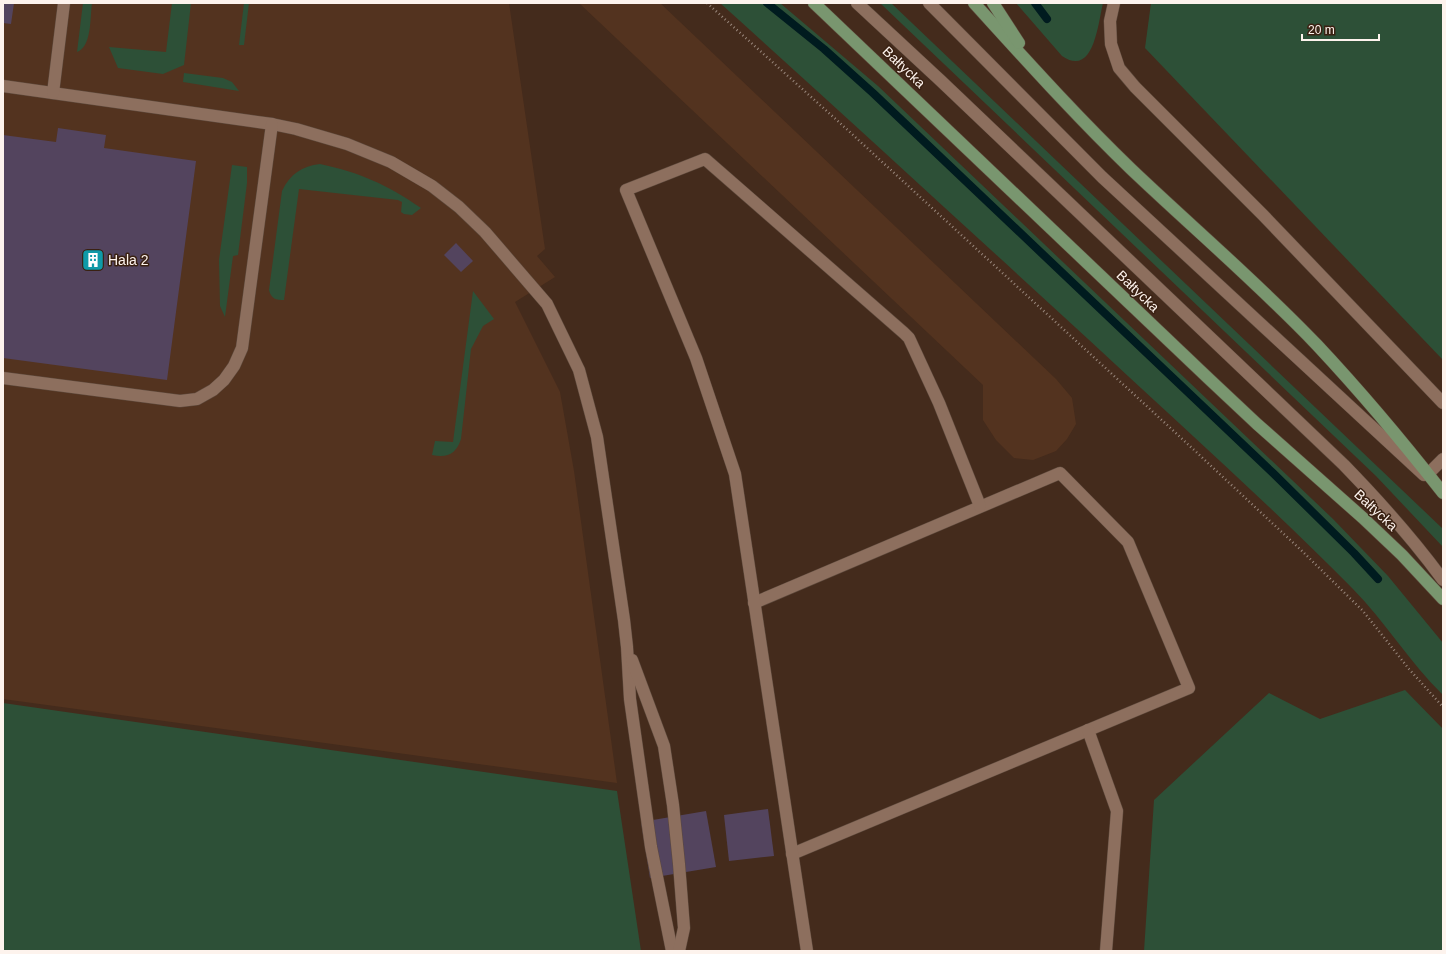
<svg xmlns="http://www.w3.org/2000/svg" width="1446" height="954" font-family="Arial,sans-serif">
<rect width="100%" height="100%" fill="#442b1c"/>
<g fill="#53331f">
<polygon points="3,3 509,3 545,249 537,256 555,277 515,302 560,392 574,471 617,783 3,699"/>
<polygon points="579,3 660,3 1056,379 1072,398 1076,424 1067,439 1056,451 1033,460 1014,458 996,440 983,420 983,385"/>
</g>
<g fill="#2d5037">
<path d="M83,3h9c-2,14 0,44 -15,49z"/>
<polygon points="172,3 191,3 184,65 163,74 118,68 109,47 166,52"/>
<polygon points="244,3 249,3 244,45 239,45"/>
<path d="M720,3h60l98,83 455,433 55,57 55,67v52c-34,-33 -58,-74 -91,-107 -85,-86 -176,-167 -264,-249 -122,-112 -245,-225 -368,-336z"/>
<polygon points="880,3 891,3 1443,529 1443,547 1376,476"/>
<path d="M1016,3h87c-5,20 -9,75 -41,53z"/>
<polygon points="1151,3 1443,3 1443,360 1145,48"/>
<polygon points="184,73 223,78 232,82 239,91 183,82"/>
<path d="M320,164c41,9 66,20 101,44l-9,7 -8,-1 -3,-2 1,-10 -4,-2 -99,-11 -15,111c-8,0 -13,-1 -15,-10l13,-99c8,-17 20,-25 38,-27z"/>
<polygon points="232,165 247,167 247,183 238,255 233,256 225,317 220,306 219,260"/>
<path d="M473,291l21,28 -11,7 -12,23 -10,90c-5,15 -13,19 -29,16l3,-14 18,1z"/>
<polygon points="1405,690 1443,729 1443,951 1144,951 1154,800 1269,693 1320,719"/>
<polygon points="3,703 617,791 641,951 3,951"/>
</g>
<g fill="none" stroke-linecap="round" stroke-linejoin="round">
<g stroke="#001b1f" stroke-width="8">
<polyline points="767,3 824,49 873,93 1273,473 1354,553 1378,579"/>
<polyline points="1035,3 1047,19"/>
</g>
</g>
<g fill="#53445e">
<polygon points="3,3 14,3 11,24 3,23"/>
<polygon points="58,128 106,135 104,148 196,161 167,380 3,358 3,135 56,142"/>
<polygon points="456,243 473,261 461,272 444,255"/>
<polygon points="768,809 774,856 729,861 724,815"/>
<polygon points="706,811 716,867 650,878 641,822"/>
</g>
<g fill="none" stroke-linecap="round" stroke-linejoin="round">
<g stroke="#5d493c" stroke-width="13">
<g id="service">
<path d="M857,3l84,78 403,384c35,36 69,74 99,115"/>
<polyline points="929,3 1102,177 1424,475"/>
<polyline points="1114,3 1110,21 1111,44 1119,68 1135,87 1263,215 1443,403"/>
<polyline points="3,86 272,124 296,129 347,144 391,162 432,186 459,207 485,232 547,304 579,370 597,437 624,620 627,647 630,699 651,847 672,951"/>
<polyline points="53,93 64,3"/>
<polyline points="3,378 180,401 197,399 213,390 224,380 234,366 242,348 272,124"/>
<polyline points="1428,474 1443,459"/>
<polyline points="754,603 1060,473 1128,542 1189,688 792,854"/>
<polyline points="632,660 664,746 673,805 679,864 684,928 679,951"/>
<polyline points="1088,730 1117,811 1106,951"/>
<polyline points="807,951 735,474 696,358 626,190 705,159 904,333 909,338 939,403 980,506"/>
</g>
</g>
<g stroke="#5d493c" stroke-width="13">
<g id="primary">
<polyline points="814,3 1208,378 1257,424 1363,518 1402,555 1443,599"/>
<path d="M974,3c51,56 102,113 157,166 62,59 127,114 186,176 44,47 86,97 126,148"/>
<polyline points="993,3 1019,43"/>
</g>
</g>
<polyline stroke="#9a887d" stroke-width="2.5" stroke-dasharray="1 3" stroke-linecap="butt" points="707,3 840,123 1178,435 1302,551 1363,611 1409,669 1443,707"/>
<use href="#service" stroke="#8d6f5e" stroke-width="12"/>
<use href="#primary" stroke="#79966f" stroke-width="12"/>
</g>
<defs>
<g id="building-square" transform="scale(1.15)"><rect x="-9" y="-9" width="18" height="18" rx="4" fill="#0f9aa8" stroke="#3a2112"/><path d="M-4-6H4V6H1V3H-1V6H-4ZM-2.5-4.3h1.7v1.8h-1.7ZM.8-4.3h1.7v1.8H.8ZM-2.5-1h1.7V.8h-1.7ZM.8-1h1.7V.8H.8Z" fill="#fff"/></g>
</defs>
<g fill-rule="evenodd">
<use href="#building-square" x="93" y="260"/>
</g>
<g text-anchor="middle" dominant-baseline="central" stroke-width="3" stroke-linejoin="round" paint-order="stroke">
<g font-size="14" fill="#fdf3ed" stroke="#3a2112">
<text transform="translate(904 67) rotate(44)">Bałtycka</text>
<text transform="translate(1138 291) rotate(44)">Bałtycka</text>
<text transform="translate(1376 510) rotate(43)">Bałtycka</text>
</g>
<g font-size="14" fill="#fdf3ed" stroke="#3a2112" text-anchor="start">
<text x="108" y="260">Hala 2</text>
</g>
</g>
<rect width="1446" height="954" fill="none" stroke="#fdf3ed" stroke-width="8"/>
<path d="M1302 34v6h77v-6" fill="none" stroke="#fdf3ed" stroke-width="2"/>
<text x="1308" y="34" font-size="12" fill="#fdf3ed" stroke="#3a2112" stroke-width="3" paint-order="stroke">20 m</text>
</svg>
